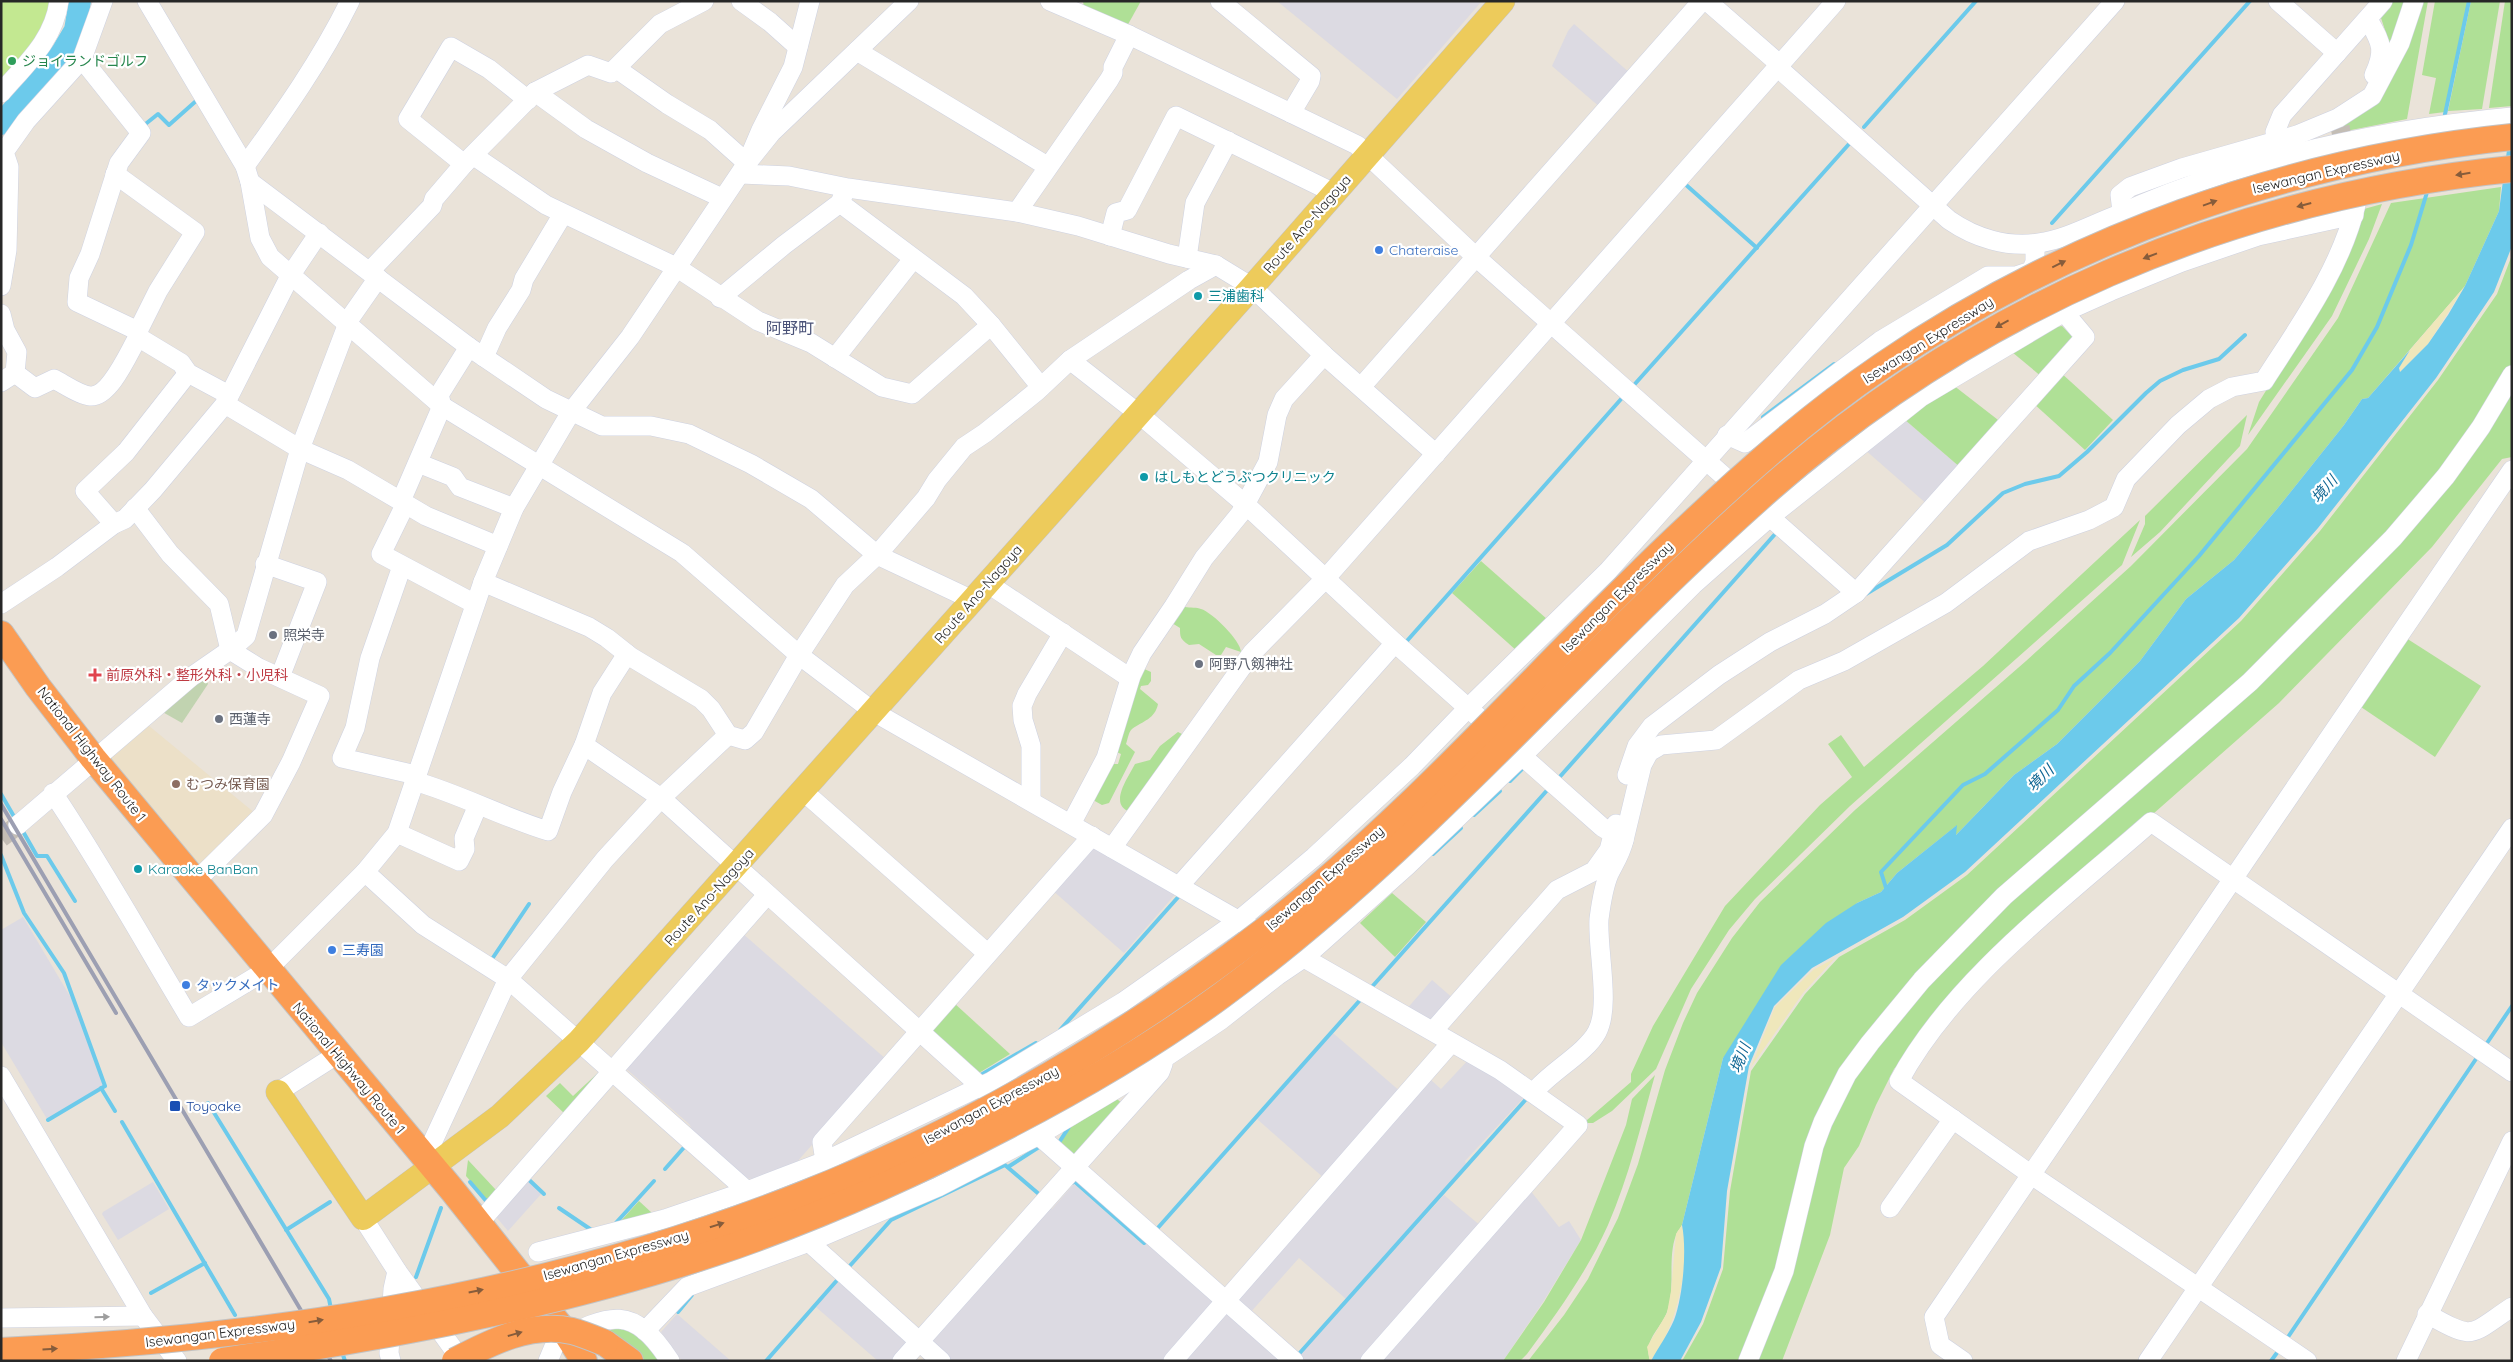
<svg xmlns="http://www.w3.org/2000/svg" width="2513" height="1362" font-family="Quicksand,'Noto Sans JP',sans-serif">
<rect width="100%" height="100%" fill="#eae3d9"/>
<g fill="#dcdae2">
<polygon points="1277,1 1482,1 1397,99"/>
<polygon points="1574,24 1631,74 1601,108 1552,66 1568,31"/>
<polygon points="1904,419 1961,468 1928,505 1863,448"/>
<polygon points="1091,845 1178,891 1124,953 1051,889"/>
<polygon points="23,917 71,998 103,1085 47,1119 1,1042 1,930"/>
<polygon points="741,932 887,1060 796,1163 754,1179 744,1178 695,1134 689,1124 623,1066"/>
<polygon points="1432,980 1455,1000 1433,1024 1405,1011"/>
<polygon points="1333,1033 1402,1093 1325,1179 1257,1119"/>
<polygon points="1470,1058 1528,1093 1465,1161 1466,1164 1346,1299 1299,1258 1249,1314 1234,1299 1431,1080 1441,1089"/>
<polygon points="526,1177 542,1193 508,1231 492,1212"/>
<polygon points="153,1182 169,1209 118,1240 102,1214 103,1212"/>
<polygon points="1074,1184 1143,1245 1148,1241 1214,1298 1214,1305 1164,1361 949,1361 930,1338 1048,1206 1052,1209"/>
<polygon points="1530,1190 1559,1227 1569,1221 1581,1240 1543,1302 1503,1361 1379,1361"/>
<polygon points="1444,1195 1482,1227 1365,1361 1301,1361 1297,1358"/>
<polygon points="841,1279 909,1339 895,1361 878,1361 816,1307"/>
<polygon points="1223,1311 1285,1361 1178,1361"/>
<polygon points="677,1314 731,1361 682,1361 661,1332"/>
</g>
<polygon fill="#ece0c8" points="143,721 256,814 202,870 107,753"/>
<g fill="#afe096">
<polygon points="1083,1 1141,1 1126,28 1084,8"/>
<polygon points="2392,1 2409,1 2386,62 2387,36 2380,15"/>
<polygon points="2418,1 2428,1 2407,119 2346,131 2344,125 2375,101"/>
<polygon points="2435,1 2468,1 2445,112 2429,114 2436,78 2422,75"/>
<polygon points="2471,1 2500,1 2482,109 2448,111"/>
<polygon points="2505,1 2512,1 2512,106 2489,108"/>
<path d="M2501,187l-2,24 -34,75 -97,112 -6,1 -18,26 -67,84 -43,51 -48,39 -46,62 -83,83 -43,31 -59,61 1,-10 -59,47 -16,19 -24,11 -134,155 -41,167c-2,4 -5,6 -6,10 -9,24 0,53 -9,77 -7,18 -24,28 -17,49h-122l36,-46 24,-36 30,-61 20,-54 27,-94 18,-47 14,-30 35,-55 28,-36 95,-92 171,-149 105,-95 116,-117 91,-131 53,-115z"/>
<polygon points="2382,204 2369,239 2332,316 2248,435 2259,402 2314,313 2364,209"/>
<polygon points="2512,255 2512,457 2502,459 2432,547 2279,703 2153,814 1966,987 1894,1069 1876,1105 1859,1146 1844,1168 1830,1235 1782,1361 1682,1361 1703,1324 1723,1269 1730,1191 1751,1071 1805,994 1839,957 1905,920 1967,875 2241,621 2320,531 2438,380 2497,294"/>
<polygon points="2062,326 2074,338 2042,377 2012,352 2056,327"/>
<polygon points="2060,372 2113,420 2085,450 2033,403"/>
<polygon points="1953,385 2002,423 1961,468 1904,419"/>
<polygon points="2247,415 2240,446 2160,532 2131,557 2145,524 2145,516"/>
<polygon points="2140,520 2122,565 1850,806 1755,899 1729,930 1691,989 1656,1069 1612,1111 1593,1123 1587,1123 1587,1120 1631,1082 1631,1074 1653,1026 1725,906 1820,805 1852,777 1828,744 1841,735 1864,767 1983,666"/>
<polygon points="1481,561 1548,620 1517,651 1452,593"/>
<path d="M1185,607c5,1 12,0 16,2 11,3 40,32 40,43l-15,-5 -5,8h-5l-17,-11 -10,1c-9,-6 -9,-8 -9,-17l-8,-5 9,-14z"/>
<polygon points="2406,638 2481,686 2435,757 2361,707"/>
<path d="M1142,668l9,4v9l-3,4 -7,1 -1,3 18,15c-3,15 -15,17 -26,25 -4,4 -4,10 -6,15l9,8 -26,51 -7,2 -9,-5 18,-36h7l3,-10 -7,-3z"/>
<path d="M1178,732l6,3 -53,77c-24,-6 -2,-36 4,-48l15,-4 10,-14z"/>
<polygon points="1392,893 1426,922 1395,957 1360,923"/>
<polygon points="954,1003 1010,1054 979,1073 930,1030"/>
<polygon points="601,1070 565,1114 546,1096 560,1083 573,1096"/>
<path d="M1655,1075c-14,50 -26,102 -47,150 -21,47 -51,88 -81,129l-7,7h-17l41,-59 37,-62 45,-115 6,-26z"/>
<polygon points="1117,1099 1125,1106 1078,1159 1057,1147 1068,1129"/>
<polygon points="468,1160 496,1190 487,1200 466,1176"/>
<polygon points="639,1201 652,1213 619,1223"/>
<polygon points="629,1325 663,1361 642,1361 604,1332"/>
</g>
<g fill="#efe7bb">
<polygon points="2465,286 2428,344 2400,372 2399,368 2410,350"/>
<polygon points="1835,958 1803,993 1751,1067 1775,1007 1813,970"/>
<path d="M1682,1225c9,39 -6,106 -32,136l-3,-14 20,-34 4,-22 5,-57z"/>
</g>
<polygon fill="#c1d3b0" points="204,673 208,684 182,723 159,710"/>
<polygon fill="#c3e891" points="1,1 52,1 53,14 1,86"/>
<path fill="#6ccaeb" d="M2512,112v134l-18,46 -58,86 -118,150 -79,90 -274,254 -62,45 -91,51 -38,38 -25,60 -22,125 -6,76 -20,55 -21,39h-29c7,-13 17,-27 23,-41 9,-23 13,-71 8,-95l41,-167 58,-93 45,-42 31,-20 24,-11 16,-19 60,-48 -1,10 58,-60 43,-31 83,-83 46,-62 48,-39 43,-51 67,-84 18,-26 6,-1 42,-48 -11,18 1,4 28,-28 20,-29 17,-29 34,-75z"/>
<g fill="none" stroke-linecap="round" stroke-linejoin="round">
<g stroke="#6ccaeb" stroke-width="4">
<polyline points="67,45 76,51"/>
<polyline points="2444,119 2469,1"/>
<polyline points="143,126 158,114 169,125 196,101"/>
<polyline points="1864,127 1976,1"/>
<polyline points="1685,184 1757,248"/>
<polyline points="2052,223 2250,1"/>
<polyline points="1634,385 1849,144"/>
<polyline points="1763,417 1834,364"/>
<polyline points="1866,594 1947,545 2003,493 2025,484 2059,476 2087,452 2146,393 2160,381 2183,370 2219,359 2245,335"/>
<polyline points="1406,642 1622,398"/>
<polyline points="1557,780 1776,533"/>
<polyline points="1510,781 1523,768"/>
<polyline points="1,794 16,820"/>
<polyline points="1474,815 1500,791"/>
<polyline points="21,828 37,856 47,856 75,901"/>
<polyline points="1433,854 1461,828"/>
<polyline points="1,855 24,913 64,973 105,1086 48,1120"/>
<polyline points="1887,891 1881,872 1963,785 1985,774 2058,710 2074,686 2110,653 2199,556 2352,370 2377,327 2411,245 2428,189"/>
<polyline points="490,962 529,904"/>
<polyline points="1370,989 1550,787"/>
<polyline points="1060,1030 1180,895 1182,896"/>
<polyline points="2485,1046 2512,1006"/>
<polyline points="978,1074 979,1076 1036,1043"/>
<polyline points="101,1088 115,1111"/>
<polyline points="208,1103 329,1299 331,1309"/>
<polyline points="122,1122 235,1315"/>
<polyline points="1058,1144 1069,1127"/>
<polyline points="1008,1167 1039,1147"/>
<polyline points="665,1169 687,1144"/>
<polyline points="526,1177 544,1194"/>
<polyline points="470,1182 487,1202 488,1200"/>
<polyline points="1072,1183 1074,1181 1144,1243 1148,1239"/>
<polyline points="559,1208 593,1231"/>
<polyline points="614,1225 654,1181"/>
<polyline points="286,1230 330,1202"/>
<polyline points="1156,1230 1361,999"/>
<polyline points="847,1269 891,1220 1005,1165 1040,1195"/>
<polyline points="416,1277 441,1208"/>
<polyline points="151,1293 205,1263"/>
<polyline points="678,1312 692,1295"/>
<polyline points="2286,1340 2478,1056"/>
<polyline points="342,1352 345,1361"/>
<polyline points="1298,1355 1528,1097"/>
<polyline points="766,1361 839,1278 837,1276"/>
<polyline points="2271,1361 2279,1350"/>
</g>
<polyline stroke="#6ccaeb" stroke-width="22" points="1,124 62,52 75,30 80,1"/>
<g stroke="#c3bdb5" stroke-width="19" stroke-dasharray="19 9" stroke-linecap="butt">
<polyline points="2340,127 2357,201"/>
<polyline points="1,838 18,825"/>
</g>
<g stroke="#ced2e1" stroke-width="20">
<g id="minor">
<polyline points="147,1 245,166 250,182 260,238 270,257 442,406 682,553 799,655 874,712 1500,1070 1578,1125 1370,1361"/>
<polyline points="741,1 770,22 798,47"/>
<polyline points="1050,1 1129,35 1357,145 1477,258 1856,593"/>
<polyline points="1220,1 1311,76 1310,81 1291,113"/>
<path d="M1707,1l69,60 8,12 165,147c26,18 58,28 90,23 27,-4 52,-18 78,-28 35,-16 72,-30 109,-42 93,-29 189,-47 286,-56"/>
<polyline points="2278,1 2337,53"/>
<path d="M2368,19c13,24 18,30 6,56"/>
<polyline points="857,51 1047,166"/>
<polyline points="82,59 141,133 119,163 90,254 79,278 77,302 138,331"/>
<polyline points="617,69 667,104 710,130 747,163 761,130 793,67 810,1"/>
<polyline points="535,92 586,129 647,163 722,198"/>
<path d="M1,93c25,-29 53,-53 58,-92"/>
<polyline points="2279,139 2275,132 2282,115 2383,1"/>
<polyline points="474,156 546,205 676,267 758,321 811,343 882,387 912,394 991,325"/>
<polyline points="464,164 408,119 451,47 489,69 528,100"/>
<path d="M245,166c39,-54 76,-106 105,-165"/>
<polyline points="741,174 789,176 848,188 1017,212 1078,226 1169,254 1216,265 1252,287 1324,355 1436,454"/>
<polyline points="250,182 469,347 546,399 602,426 651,426 689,434 751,464 811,499 877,555 962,595 969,603"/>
<polyline points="840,203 964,296 991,325 1041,387"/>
<polyline points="1017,212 1109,80 1113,73 1113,67 1129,35"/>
<polyline points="2122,212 2120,195 2130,187 2182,168 2297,135 2338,118 2372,96 2400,43 2414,1"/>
<polyline points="1110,236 1116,213 1127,210 1176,116 1328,190 1334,194"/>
<polyline points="1187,258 1195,203 1228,141"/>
<polyline points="370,271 432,206 434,199 464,164 535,92 588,65 611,73 660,24 704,1"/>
<polyline points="1,286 7,250 9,167 4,152 26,121 82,59 103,1"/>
<polyline points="720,298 784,245 840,203 844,193"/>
<polyline points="1,314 5,330 17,352 15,373 1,382"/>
<polyline points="138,337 181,363 188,373 229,395"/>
<polyline points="484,357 497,328 521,290 524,279 563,214"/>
<polyline points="835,358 913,259"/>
<path d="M1070,360l69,54 106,90 150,139 207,184 22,13 18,-75 7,-13 12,-7 55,-5 83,-60 45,-19 102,-58 83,-62 60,-21 25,-13 12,-28 52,-54 31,-26 23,-12 32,-6c36,-56 76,-111 92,-176"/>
<path d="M15,373l20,15 19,-9c10,5 25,16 36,17 20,2 39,-44 48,-59v-6l20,-40 37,-59 -80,-58"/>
<polyline points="1361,387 1702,1"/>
<polyline points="225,404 300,449 348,470 426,516 498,546"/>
<polyline points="1727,435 1745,443 1880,341 1988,276 2016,276 2031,271 2035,262 2035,244"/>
<polyline points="418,463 453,477 460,487 514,508"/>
<polyline points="401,501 442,406 439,395 469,347"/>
<polyline points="405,505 381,554 475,604"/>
<polyline points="135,508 170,554 219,604 230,650 259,668 320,696 291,762 263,815 195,882"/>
<polyline points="114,524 85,491 126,452 188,373"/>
<polyline points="265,564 317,582 280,677"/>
<polyline points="402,566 370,658 355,728 342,758 416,775"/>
<polyline points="483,582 589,627 607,638 631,657 701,699 711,709 728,735 745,740 754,732 799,655 845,585 877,555 926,498 937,480 964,447 985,433 1037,391 1070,360 1189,280 1216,265"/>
<polyline points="987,583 1130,678"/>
<polyline points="1,604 57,567 114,524 125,519 153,490 225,404 290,276 319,233"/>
<polyline points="584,745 602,693 627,654"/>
<polyline points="1627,775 1637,746 1652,726 1719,675 1770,642 1825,614 1856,593 2085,337 2064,312"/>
<path d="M414,781c46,13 88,36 134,50l14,-39 22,-47 77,53 328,296"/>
<polyline points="803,791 987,953"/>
<path d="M53,793c49,73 91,149 136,224l78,-47 98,-98 32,-39 86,-251 31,-74 57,-96 59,-75 117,-174 24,-30 138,-132"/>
<polyline points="1031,801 1031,746 1023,720 1022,706 1027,694 1063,633"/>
<polyline points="1071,824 1106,758 1131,676 1142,653 1174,606 1204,558 1240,514 1268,462 1277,415 1284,399 1324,355"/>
<polyline points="18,825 191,677 230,650 246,636 300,449 350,318 378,278"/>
<polyline points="397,833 459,861 465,849 464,838 478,805"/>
<polyline points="1112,848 1252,653 1325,579 1836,1"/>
<polyline points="365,872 423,925 508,979 754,1197"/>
<polyline points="1179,886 1395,643"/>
<polyline points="1433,1031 1557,890 1594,871 1609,850 1616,824"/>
<polyline points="1,1076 143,1316 177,1361"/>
<polyline points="278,1092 338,1054"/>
<path d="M1534,1092c16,-20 52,-39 63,-60 14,-26 0,-83 2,-113 2,-15 4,-31 10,-45 6,-12 12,-21 15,-34"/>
<polyline points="1029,1127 1294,1361"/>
<polyline points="433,1141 508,979 605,859 661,798 728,735"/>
<polyline points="825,1161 822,1142 1092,836"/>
<polyline points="1890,1208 1953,1119"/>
<polyline points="363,1218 397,1271 462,1361"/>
<polyline points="479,1223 767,895"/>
<polyline points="801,1235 941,1361"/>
<polyline points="538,1252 665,1219 747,1191 825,1161 992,1081 1123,1002 1238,921 1314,857 1412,766 1468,708 1608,571 2115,1"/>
<path d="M2427,1314c49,27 41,22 85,-7"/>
<polyline points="1,1318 143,1316"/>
<polyline points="645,1331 687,1287 809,1242 938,1187 1039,1135 1136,1077 1221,1020 1277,976 1305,957 1407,866 1522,756 1693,585 1770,517 1921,397 2064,312 2111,291 2182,262 2258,236 2354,215"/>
<polyline points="391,1361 389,1353 393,1289 397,1271"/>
<path d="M548,1361l8,-19c54,-29 77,-38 114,19"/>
<polyline points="902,1361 1160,1072 1163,1064"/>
<polyline points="1173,1361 1451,1043"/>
<polyline points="1748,1361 1784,1271 1814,1146 1823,1122 1847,1074 1870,1043 1922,980 2004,896 2250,682 2393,538 2446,476 2481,427 2512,375"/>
<polyline points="1963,1361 1940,1345 1934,1317 2512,470"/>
<polyline points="2148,1361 2512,828"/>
<path d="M2307,1361l-274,-185 -134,-95c55,-102 166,-183 252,-259l361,250"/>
<polyline points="2406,1361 2512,1141"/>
</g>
</g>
<g stroke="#c3c3c3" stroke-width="25">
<polyline id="major" points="278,1092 363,1218 500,1116 579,1041 1252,287 1503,1"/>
</g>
<g stroke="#c3c3c3" stroke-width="28">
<g id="highway">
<polyline points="1,634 38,687 93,758 453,1191 568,1336 584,1361"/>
<polyline points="605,1343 630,1361"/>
</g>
</g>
<use href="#minor" stroke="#fff" stroke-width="19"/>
<use href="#major" stroke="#edcb5b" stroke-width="24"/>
<use href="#highway" stroke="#fb9c53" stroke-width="26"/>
<g stroke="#9c9fb2" stroke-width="4">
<polyline points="1,804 331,1361"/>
<polyline points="1,819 116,1013"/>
</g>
<g stroke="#c3c3c3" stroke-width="28" stroke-linecap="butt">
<g id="highway-bridge">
<path d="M1,1351c272,-12 549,-56 803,-157 165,-65 321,-156 461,-264 149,-115 271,-259 407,-388 66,-63 134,-124 210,-176 185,-127 406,-206 630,-229"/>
<path d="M222,1361c166,-24 333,-55 492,-108 101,-34 199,-78 293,-127 75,-39 147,-81 215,-131 198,-145 354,-334 536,-496 211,-190 472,-302 754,-330"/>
<path d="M455,1361c36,-19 75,-39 117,-30 11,3 23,8 33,12"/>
</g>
</g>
<use href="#highway-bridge" stroke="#fb9c53" stroke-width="26"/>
</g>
<defs><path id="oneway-solid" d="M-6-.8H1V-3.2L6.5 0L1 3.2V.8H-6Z" transform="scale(1.25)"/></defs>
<g fill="#865c3b">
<use href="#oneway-solid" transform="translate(2463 174) rotate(171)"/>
<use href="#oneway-solid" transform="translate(2210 203) rotate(-20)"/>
<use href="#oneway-solid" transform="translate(2304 205) rotate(165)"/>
<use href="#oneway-solid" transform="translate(2150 256) rotate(159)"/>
<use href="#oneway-solid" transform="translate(2059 264) rotate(-26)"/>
<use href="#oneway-solid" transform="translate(2002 324) rotate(151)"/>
<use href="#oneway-solid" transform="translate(717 1225) rotate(-18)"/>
<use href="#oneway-solid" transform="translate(476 1291) rotate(-12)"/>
<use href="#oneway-solid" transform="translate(316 1321) rotate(-10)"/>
<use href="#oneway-solid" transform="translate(515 1334) rotate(-16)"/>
<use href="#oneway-solid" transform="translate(50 1349) rotate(-3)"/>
</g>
<use fill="#9e9e9e" href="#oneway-solid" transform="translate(102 1317) rotate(-1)"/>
<circle fill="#2e9e5b" stroke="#fff" stroke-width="2" cx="12" cy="61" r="5"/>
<g fill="#3f7fe0" stroke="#fff" stroke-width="2">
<circle cx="1379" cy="250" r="5"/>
<circle cx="332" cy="950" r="5"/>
<circle cx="186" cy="985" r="5"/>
</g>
<g fill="#0f9aa8" stroke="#fff" stroke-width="2">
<circle cx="1198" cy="296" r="5"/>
<circle cx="1144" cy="477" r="5"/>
<circle cx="138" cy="869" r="5"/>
</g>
<g fill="#6b7280" stroke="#fff" stroke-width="2">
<circle cx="273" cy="635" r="5"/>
<circle cx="1199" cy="664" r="5"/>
<circle cx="219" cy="719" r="5"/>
</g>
<path fill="#e0444e" stroke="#fff" stroke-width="2" d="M92.5 667.5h5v5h5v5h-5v5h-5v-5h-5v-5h5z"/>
<circle fill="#8d6e63" stroke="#fff" stroke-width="2" cx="176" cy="784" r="5"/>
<rect fill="#1a4fb4" stroke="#fff" stroke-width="2" x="169" y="1100" width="12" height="12" rx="2.5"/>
<g text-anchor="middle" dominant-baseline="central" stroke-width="4.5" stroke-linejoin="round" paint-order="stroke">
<g font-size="14" fill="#27864d" stroke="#fff" text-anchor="start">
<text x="22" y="61">ジョイランドゴルフ</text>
</g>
<g font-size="14" fill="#272727" stroke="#fff">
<text transform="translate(2326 172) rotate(-13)">Isewangan Expressway</text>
<text transform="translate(1307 224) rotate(-49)">Route Ano-Nagoya</text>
<text transform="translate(1928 340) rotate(-32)">Isewangan Expressway</text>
<text transform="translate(978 594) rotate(-49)">Route Ano-Nagoya</text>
<text transform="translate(1617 597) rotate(-45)">Isewangan Expressway</text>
<text transform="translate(92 754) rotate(52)">National Highway Route 1</text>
<text transform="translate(1325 878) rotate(-41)">Isewangan Expressway</text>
<text transform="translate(709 897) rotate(-48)">Route Ano-Nagoya</text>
<text transform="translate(349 1068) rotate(50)">National Highway Route 1</text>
<text transform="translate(991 1105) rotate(-28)">Isewangan Expressway</text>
<text transform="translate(616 1255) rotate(-16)">Isewangan Expressway</text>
<text transform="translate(220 1333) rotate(-7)">Isewangan Expressway</text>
</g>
<g font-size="14" fill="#366cbe" stroke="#fff" text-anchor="start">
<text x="1389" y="250">Chateraise</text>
<text x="342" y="950">三寿園</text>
<text x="196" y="985">タックメイト</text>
</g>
<g font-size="14" fill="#0d838f" stroke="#fff" text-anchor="start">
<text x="1208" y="296">三浦歯科</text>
<text x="1154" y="477">はしもとどうぶつクリニック</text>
<text x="148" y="869">Karaoke BanBan</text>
</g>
<g font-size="14" fill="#5b616d" stroke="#fff" text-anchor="start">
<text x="283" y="635">照栄寺</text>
<text x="1209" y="664">阿野八剱神社</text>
<text x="229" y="719">西蓮寺</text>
</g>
<g font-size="14" fill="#be3a42" stroke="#fff" text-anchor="start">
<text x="106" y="675">前原外科・整形外科・小児科</text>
</g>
<g font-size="14" fill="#785e54" stroke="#fff" text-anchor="start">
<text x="186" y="784">むつみ保育園</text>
</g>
<g font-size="14" fill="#164399" stroke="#fff" text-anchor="start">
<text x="186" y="1106">Toyoake</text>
</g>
<g font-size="15" font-style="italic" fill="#0f6693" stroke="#fff">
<text transform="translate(2324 489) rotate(-49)">境川</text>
<text transform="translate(2040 778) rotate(-45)">境川</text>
<text transform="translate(1740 1058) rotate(-69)">境川</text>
</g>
<g font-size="16" fill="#495177" stroke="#fff">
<text x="790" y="328">阿野町</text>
</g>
</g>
<rect width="2513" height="1362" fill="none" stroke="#272727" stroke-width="5"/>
</svg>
